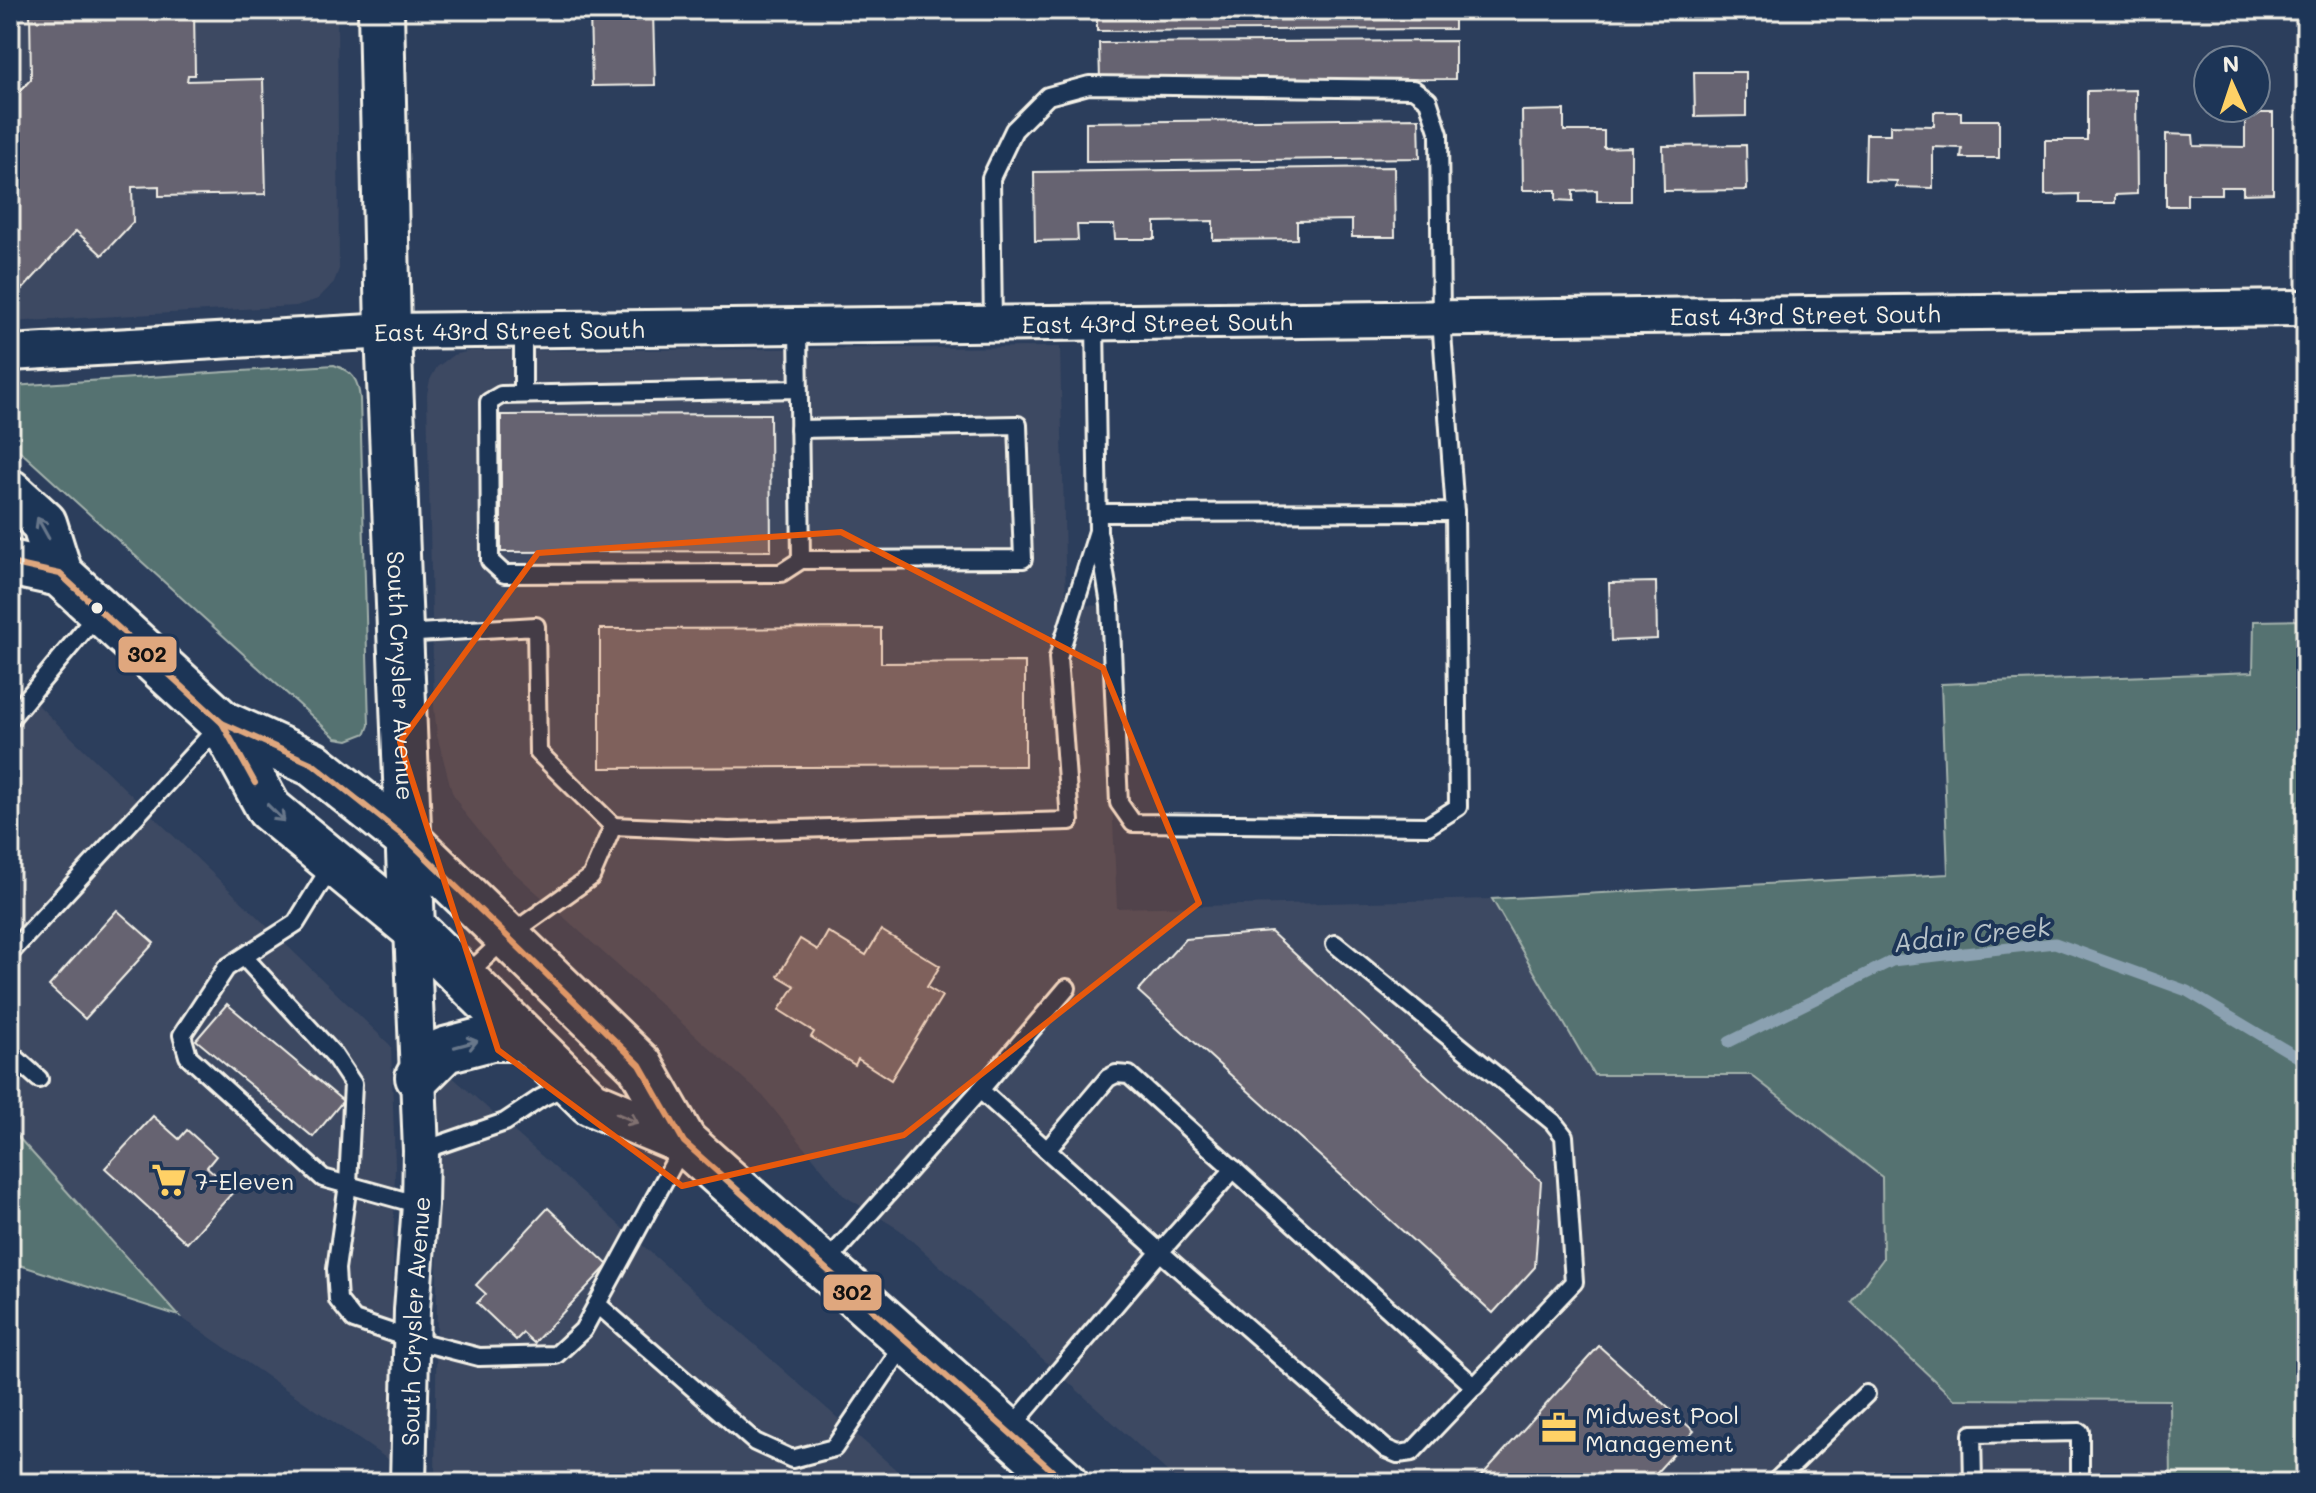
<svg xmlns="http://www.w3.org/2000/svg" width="2316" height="1493" font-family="Mali,sans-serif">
<rect width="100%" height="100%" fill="#2c3e5c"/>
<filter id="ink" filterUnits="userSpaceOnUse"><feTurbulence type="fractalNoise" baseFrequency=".0125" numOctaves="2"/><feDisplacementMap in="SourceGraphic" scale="16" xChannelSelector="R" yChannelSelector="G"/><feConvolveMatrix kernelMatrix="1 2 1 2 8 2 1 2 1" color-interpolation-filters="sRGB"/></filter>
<g filter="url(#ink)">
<g fill="#3d4962">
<polygon points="10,10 337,10 339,269 334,282 318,299 296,306 10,322"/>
<polygon points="1060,347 1066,604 1103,606 1117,908 1492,899 1594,1075 1751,1075 1882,1177 1883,1259 1851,1303 1953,1399 2170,1400 2171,1483 1180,1483 900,1230 843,1195 763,1096 508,867 463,811 452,792 437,735 434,706 427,394 430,380 437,367 453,355 470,351"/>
<polygon points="10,678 391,1046 395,1166 389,1460 179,1316 10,1128"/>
<polygon points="449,1074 911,1483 435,1483 439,1096"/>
</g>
<g fill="#557271" stroke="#a4b2ac" stroke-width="2">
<path d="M334,365c19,7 24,14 26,34l9,326 -3,8 -18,7 -12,-2 -326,-296 2,-56z"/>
<polygon points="2306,620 2306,1483 2171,1483 2170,1400 1954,1399 1851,1302 1883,1259 1882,1177 1751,1075 1594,1075 1492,899 1948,874 1941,684 2253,672 2254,621"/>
<polygon points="10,1128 179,1316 10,1262"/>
</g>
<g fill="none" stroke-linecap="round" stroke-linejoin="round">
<polyline stroke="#8ba1b1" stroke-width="11" points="1729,1042 1892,961 2055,943 2187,991 2306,1062"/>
</g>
<g fill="#666471" stroke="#f4f1e8" stroke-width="2">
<polygon points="30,10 194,10 195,75 188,75 187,81 263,79 266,194 159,196 159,186 132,187 133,222 102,255 76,231 23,289 10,277 10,102 31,79"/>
<polygon points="1097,10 1454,10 1454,29 1097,31"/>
<polygon points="653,12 655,85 592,86 590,14"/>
<polygon points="1455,41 1455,79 1100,80 1099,43"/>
<polygon points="1694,72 1746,72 1746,116 1695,117"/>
<polygon points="2136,90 2137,194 2115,195 2115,203 2079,203 2079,194 2045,195 2045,140 2087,140 2087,91"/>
<polygon points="1564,110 1564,131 1604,131 1604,148 1631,147 1631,201 1597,201 1597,190 1573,191 1573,201 1556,200 1556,190 1523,190 1522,111"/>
<polygon points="1934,112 1961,112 1961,120 1999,120 1999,158 1961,158 1962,148 1933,147 1933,188 1896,187 1897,181 1865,180 1866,134 1890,134 1890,125 1934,126"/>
<polygon points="2261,113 2273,113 2273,193 2243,194 2243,187 2221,187 2221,194 2187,194 2187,206 2166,206 2166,134 2193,135 2194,146 2245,147 2245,117 2254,117"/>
<polygon points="1419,118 1420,158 1086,162 1086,122"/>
<polygon points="1746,145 1747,190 1664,191 1663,146"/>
<polygon points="1394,167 1395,237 1352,237 1352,220 1297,221 1297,239 1213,240 1213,221 1155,222 1155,239 1115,239 1114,225 1077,225 1078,240 1035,241 1034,172"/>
<polygon points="770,414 771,551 501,552 501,415"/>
<polygon points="1656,582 1657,639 1611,641 1609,583"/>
<polygon points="881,628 881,663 1025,662 1025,766 600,768 600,629"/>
<polygon points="117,910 154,943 85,1019 49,986"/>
<polygon points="881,930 940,966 927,987 942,996 891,1080 858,1059 855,1065 811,1037 814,1032 779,1010 795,986 778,976 800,939 818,950 828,932 866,955"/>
<polygon points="1271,932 1541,1181 1535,1267 1493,1313 1138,991 1185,939"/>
<polygon points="227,1004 343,1101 313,1137 196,1040"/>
<polygon points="153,1116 179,1139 187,1130 216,1156 207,1167 234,1191 187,1243 105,1168"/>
<polygon points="548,1208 608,1265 534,1343 523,1333 516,1340 477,1303 486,1294 476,1285"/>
<polygon points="1599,1346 1694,1431 1647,1483 1475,1483"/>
</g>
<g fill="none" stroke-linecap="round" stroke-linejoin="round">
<g stroke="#f4f1e8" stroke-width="22">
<g id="lane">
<polyline points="993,324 991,178 1014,130 1048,96 1089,85 1413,89 1428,100 1439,134 1441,319 1455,512 1098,513"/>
<polyline points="798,326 801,560 781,573 504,574 490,561 489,402 501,395 798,389"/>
<polyline points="523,394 523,330"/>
<polyline points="799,429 1018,425 1023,559 801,560"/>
<polyline points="1099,536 1110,605 1119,803 1133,823 1428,826 1458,807 1455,512"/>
<polyline points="401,634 536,626 538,752 613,826 591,877 508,936 463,978"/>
<polyline points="10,719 99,612"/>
<polyline points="613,826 729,831 1070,821 1058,658 1098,531 1095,322"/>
<polyline points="333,863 296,923 226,968 182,1035 188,1056 323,1178 420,1205"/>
<polyline points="10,953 220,725"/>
<polyline points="244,957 333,1054 353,1084 348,1184 336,1269 338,1300 354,1320 413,1340 479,1357 556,1355 583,1330 684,1144"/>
<polyline points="10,1053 39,1079"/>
<polyline points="980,1090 1067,988"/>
<polyline points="1047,1150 1108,1078 1116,1074 1129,1075 1475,1387"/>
<polyline points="421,1151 505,1122 541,1098 568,1085"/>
<polyline points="824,1265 980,1090 1160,1252 1234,1169"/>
<polyline points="597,1304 755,1442 792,1459 834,1448 906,1342"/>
<polyline points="1009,1430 1160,1252 1386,1449 1398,1454 1412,1452 1574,1282 1564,1136 1553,1122 1335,944"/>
<polyline points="1774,1483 1866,1394"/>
<polyline points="1973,1483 1972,1434 2080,1432 2080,1483"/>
</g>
</g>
<g stroke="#f4f1e8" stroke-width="40">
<g id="street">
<path id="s1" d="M10,353l378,-22 1918,-23"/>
<path id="s2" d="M408,1483l4,-173 8,-105 1,-54 -9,-224"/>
</g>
</g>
<g stroke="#f4f1e8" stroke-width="50">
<g id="secondary">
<path id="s3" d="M381,10l7,321 24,596"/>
</g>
</g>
<g stroke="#f4f1e8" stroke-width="50">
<g id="primary">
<polyline points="10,492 44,523 60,574"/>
<polyline points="10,563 60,574 222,723 269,809 412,927 591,1103 684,1142"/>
<polyline points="222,723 313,764 407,839 640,1065 684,1142 1066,1483"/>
<polyline points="418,1077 445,1050 491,1038 524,1038"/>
</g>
</g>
<use href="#lane" stroke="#1d3557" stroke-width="16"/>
<use href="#street" stroke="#1d3557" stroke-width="34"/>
<use href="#secondary" stroke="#1d3557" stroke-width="44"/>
<use href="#primary" stroke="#1d3557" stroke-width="44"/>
<g stroke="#1d3557" stroke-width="12">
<g id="bus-1">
<polyline points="10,563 60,574 222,723 255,783"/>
<polyline points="222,723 313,764 407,839 640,1065 684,1142 1066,1483"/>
</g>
</g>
<use href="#bus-1" stroke="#dfa77e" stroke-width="6"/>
</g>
<defs><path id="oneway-shaft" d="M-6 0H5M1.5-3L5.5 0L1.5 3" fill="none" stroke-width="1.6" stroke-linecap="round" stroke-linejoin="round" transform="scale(2)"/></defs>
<g stroke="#68778a">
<use href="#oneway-shaft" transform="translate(43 528) rotate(-119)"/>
<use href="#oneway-shaft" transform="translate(276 813) rotate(45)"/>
<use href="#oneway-shaft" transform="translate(466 1044) rotate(-15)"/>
<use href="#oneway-shaft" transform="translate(627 1118) rotate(23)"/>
</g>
</g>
<path fill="#e8590c" fill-opacity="0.2" stroke="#e8590c" stroke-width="6" stroke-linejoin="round" d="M841,532l262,136 96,235 -295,232 -222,51 -184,-136 -98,-308 138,-189z"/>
<defs>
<g id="supermarket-bare" transform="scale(2.76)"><path d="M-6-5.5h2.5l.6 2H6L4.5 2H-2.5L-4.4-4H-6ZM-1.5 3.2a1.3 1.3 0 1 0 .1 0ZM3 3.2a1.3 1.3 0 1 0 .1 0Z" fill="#ffd166" stroke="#1d3557" stroke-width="2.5" paint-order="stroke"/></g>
<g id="office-bare" transform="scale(2.76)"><path d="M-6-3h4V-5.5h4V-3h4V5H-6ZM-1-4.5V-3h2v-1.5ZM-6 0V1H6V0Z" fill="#ffd166" stroke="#1d3557" stroke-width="2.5" paint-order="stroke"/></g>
</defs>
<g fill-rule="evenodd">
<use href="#supermarket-bare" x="169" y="1180"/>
<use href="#office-bare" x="1559" y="1428"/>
</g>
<circle fill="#f4f1e8" stroke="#1d3557" stroke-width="3" cx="97" cy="608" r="7"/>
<g text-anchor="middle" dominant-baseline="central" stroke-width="8" stroke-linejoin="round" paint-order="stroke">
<g font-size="24" fill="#f4f1e8" stroke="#1d3557">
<text stroke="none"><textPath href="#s1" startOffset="1796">East 43rd Street South</textPath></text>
<text stroke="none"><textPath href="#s1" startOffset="1148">East 43rd Street South</textPath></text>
<text stroke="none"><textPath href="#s1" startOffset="500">East 43rd Street South</textPath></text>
<text stroke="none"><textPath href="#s3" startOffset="666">South Crysler Avenue</textPath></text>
<text stroke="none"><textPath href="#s2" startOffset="162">South Crysler Avenue</textPath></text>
</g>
<g font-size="24" fill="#f4f1e8" stroke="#1d3557" text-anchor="start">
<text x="195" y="1180">7-Eleven</text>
<text x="1585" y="1414">Midwest Pool<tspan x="1585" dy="28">Management</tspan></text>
</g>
<g font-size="26" font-style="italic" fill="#b7c2c8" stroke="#1d3557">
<text transform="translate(1972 934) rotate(-6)">Adair Creek</text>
</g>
</g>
<g stroke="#1d3557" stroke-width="3">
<rect x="117" y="635" width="61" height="39" rx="8" fill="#dfa77e"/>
<rect x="822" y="1273" width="61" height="39" rx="8" fill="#dfa77e"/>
</g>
<g font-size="22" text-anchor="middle" font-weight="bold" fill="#111">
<text x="147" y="662">302</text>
<text x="852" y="1300">302</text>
</g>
<rect width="2316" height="1493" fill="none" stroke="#1d3557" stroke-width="40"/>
<rect x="20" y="20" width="2276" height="1453" fill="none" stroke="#f4f1e8" stroke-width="3" filter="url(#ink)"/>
<g transform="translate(2232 84) rotate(357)"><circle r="38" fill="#1d3557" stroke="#738091" stroke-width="2"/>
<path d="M0-6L14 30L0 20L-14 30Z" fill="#ffd166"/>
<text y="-12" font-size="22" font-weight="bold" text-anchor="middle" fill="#f4f1e8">N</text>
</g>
</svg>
